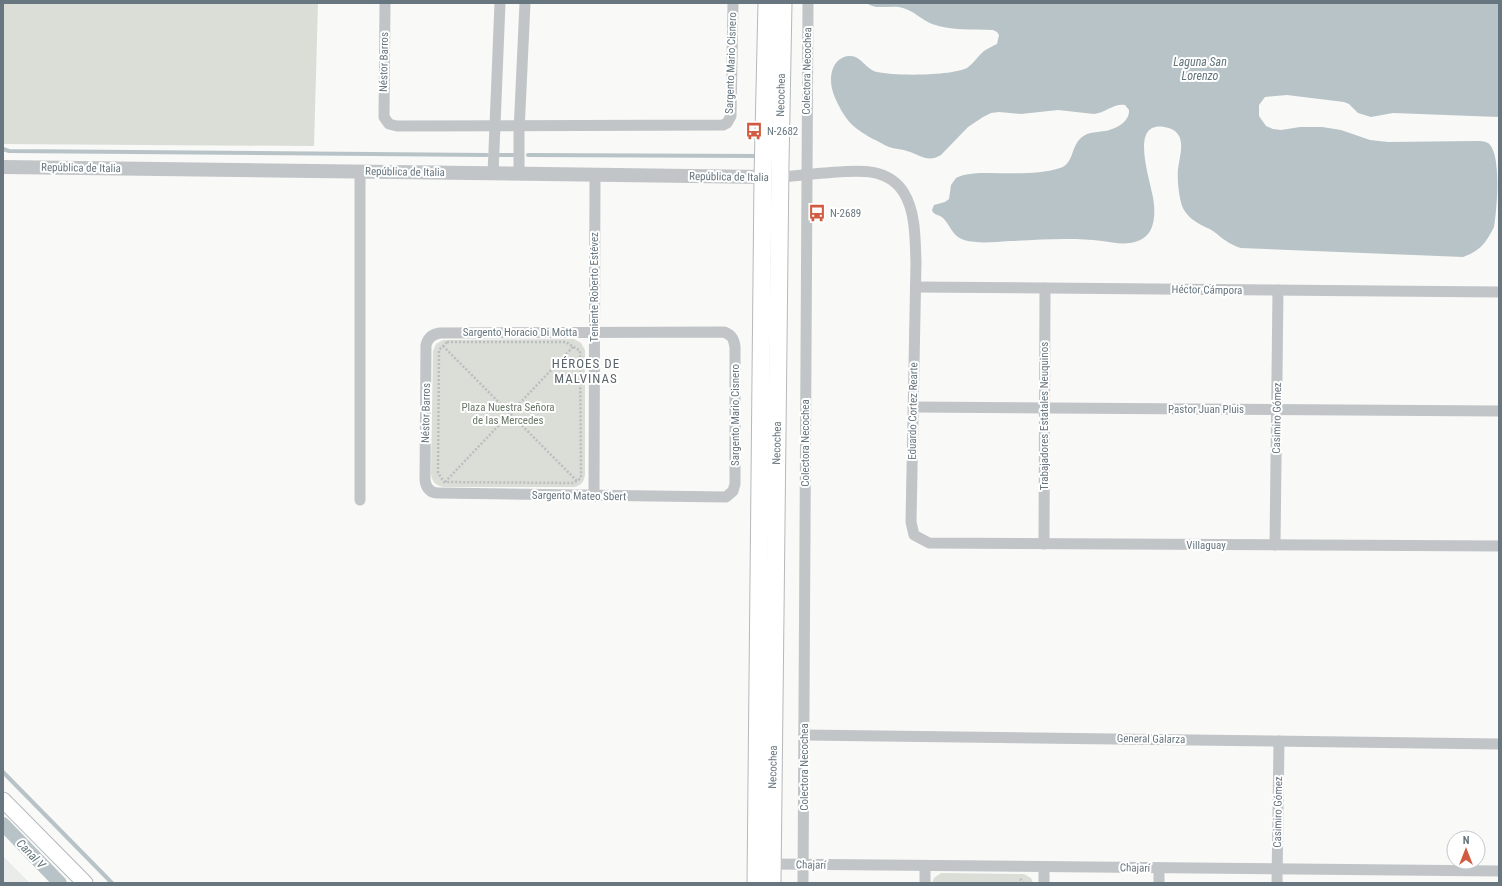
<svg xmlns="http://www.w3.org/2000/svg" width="1502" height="886" font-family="'Roboto Condensed',sans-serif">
<rect width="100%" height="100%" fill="#f9f9f7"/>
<polygon fill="#eaebeb" points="3,856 30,883 3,883"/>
<g fill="#daded7">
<polygon points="3,3 318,3 314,146 3,144"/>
<path d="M574,339l7,4 4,7v123c0,8 -4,13 -11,14h-130c-8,-1 -12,-5 -13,-13l2,-123 3,-7 7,-4z"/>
<polygon points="941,873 1024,874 1031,878 1033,883 932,883 934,878"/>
</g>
<path fill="#b8c3c7" d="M867,3h632v114l-106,-4 -22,4 -13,-4 -9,-9 -5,-2 -57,-7 -22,2 -6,8v11l7,10 7,3 8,1 19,-3h22l19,3 29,10 18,2 88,-1c4,0 8,0 12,2 14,10 9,66 6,84 -8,16 -14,24 -31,30l-222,-9c-11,-3 -19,-10 -28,-17 -10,-6 -22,-9 -29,-21 -5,-8 -7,-31 -6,-41 2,-16 11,-38 -14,-42 -38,-6 -10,61 -10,78 1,10 0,24 -8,31 -12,11 -30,7 -44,5 -31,-4 -63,-1 -93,0 -15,1 -31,3 -45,-1 -12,-4 -13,-14 -21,-22 -4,-4 -9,-2 -11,-8l2,-5 11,-3 4,-3 2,-14 5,-7c10,-5 22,-5 33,-5 23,0 49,2 71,-5 16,-5 9,-26 27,-34 6,-2 12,-2 18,-3 10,-2 25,-9 24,-21l-4,-5c-11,-2 -20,8 -31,9l-36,-4 -37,4 -22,-2 -8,1 -8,4 -15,10 -27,28c-13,8 -21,0 -34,-4 -6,-2 -12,-2 -18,-4 -5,-2 -11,-6 -16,-8 -17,-10 -25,-15 -34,-33 -4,-8 -8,-16 -8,-26 0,-11 5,-23 18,-24 12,-1 16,13 28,16 18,4 73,4 90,-4 7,-5 11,-12 17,-17 4,-3 9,-5 13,-7l2,-9 -2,-3 -4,-2c-20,-1 -41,1 -61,-6 -10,-4 -18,-13 -29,-16 -11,-4 -27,3 -36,-5z"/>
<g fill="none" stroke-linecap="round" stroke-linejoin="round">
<g stroke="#b8c3c7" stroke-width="4">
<polyline points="3,149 9,151 487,155"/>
<polyline points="500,155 513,155"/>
<polyline points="528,155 759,156"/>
<polyline points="3,772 112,883"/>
</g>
<polyline stroke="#b8c3c7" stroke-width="14" points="3,824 60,883"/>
<g stroke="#b4b9bd" stroke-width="17">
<polyline id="secondary" points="3,800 85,883"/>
</g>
<g stroke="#b5b9bc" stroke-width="19">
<g id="primary">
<polyline points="756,883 763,177 767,3"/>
<polyline points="772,883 780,164 783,3"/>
</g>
</g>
<g stroke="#bbbec0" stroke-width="2.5" stroke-dasharray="2 2" stroke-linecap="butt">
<polygon points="447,342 566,342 580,351 581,478 574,483 444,482 438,473 439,350"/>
<polyline points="443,346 577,481"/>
<polyline points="445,482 573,347"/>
<polyline points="1020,879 1024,883"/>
</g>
<g stroke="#c1c5c8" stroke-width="11">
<polyline points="385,3 384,117 389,124 397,126 723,125 727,123 731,116 733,3"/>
<polyline points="360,172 360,500"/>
<polyline points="493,174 500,3"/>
<polyline points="519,174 519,132 525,3"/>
<path d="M780,177c15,-1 30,-3 45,-4 28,-2 62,-8 79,20 12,20 11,47 12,69l-5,260 3,13 15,8 570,3"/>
<polyline points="916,287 1499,292"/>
<path d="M724,332c8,3 10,7 11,15v137l-2,7 -7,6 -288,-4c-8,0 -12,-5 -13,-13l1,-135c2,-8 7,-11 14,-12z"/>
<polyline points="913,407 1499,411"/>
<polyline points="594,496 595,175"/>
<polyline points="1044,544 1045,288"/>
<polyline points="1275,545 1278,290"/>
<polyline points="804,735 1499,744"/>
<polyline points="772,864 1499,871"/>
<polyline points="803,883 808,3"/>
<polyline points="925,883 925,866"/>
<polyline points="1044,883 1044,867"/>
<polyline points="1159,883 1159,868"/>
<polyline points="1277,883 1279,741"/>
</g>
<polyline stroke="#c1c5c8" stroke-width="14" points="3,167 773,177"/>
<use href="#secondary" stroke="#fff" stroke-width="15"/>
<use href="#primary" stroke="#fff" stroke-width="17"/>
</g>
<defs>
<g id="bus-bare" transform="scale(1.38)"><path d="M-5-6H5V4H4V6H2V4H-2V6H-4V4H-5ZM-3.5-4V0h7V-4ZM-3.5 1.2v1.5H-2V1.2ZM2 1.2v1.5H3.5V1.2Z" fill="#d05b41" stroke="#fff" stroke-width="2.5" paint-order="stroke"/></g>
</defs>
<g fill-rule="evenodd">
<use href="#bus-bare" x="754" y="131"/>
<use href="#bus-bare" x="817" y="213"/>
</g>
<g text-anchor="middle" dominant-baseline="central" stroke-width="4" stroke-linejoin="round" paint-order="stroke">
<g font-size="11" fill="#67767f" stroke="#fff">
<text transform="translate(384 62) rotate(-89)">Néstor Barros</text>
<text transform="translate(731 63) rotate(-88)">Sargento Mario Cisnero</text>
<text transform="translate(807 71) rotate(-89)">Colectora Necochea</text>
<text transform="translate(781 95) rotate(-89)">Necochea</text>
<text transform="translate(81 168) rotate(1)">República de Italia</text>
<text transform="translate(405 172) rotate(1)">República de Italia</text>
<text transform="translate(729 177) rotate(1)">República de Italia</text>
<text transform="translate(594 287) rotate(-90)">Teniente Roberto Estévez</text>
<text transform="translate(1207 290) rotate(1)">Héctor Cámpora</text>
<text x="520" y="332">Sargento Horacio Di Motta</text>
<text x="1206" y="409">Pastor Juan Pluis</text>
<text transform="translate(913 411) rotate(-89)">Eduardo Cortez Rearte</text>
<text transform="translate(426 413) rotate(-89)">Néstor Barros</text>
<text transform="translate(735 415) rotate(-90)">Sargento Mario Cisnero</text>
<text transform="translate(1044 416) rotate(-90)">Trabajadores Estatales Neuquinos</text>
<text transform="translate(1277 418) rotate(-89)">Casimiro Gómez</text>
<text transform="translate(777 443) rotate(-89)">Necochea</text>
<text transform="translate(805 443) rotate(-90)">Colectora Necochea</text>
<text transform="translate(579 496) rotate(1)">Sargento Mateo Sbert</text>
<text x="1206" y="545">Villaguay</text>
<text transform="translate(1151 739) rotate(1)">General Galarza</text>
<text transform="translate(773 767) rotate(-89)">Necochea</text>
<text transform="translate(804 767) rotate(-90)">Colectora Necochea</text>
<text transform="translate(1278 812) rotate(-89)">Casimiro Gómez</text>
<text transform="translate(811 865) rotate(1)">Chajarí</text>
<text transform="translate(1135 868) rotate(1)">Chajarí</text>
</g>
<g font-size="11" fill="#67767f" stroke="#fff" text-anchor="start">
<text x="767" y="131">N-2682</text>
<text x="830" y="213">N-2689</text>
</g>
<g font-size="11" fill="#6a7866" stroke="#fff">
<text x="508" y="407">Plaza Nuestra Señora<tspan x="508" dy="13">de las Mercedes</tspan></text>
</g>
<g font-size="12" font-style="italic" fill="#627478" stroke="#fff">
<text x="1200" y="62">Laguna San<tspan x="1200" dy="14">Lorenzo</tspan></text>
<text transform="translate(31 854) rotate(46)">Canal V</text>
</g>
<g font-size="13" letter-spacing="1" fill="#59646b" stroke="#fff">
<text x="586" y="363">HÉROES DE<tspan x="586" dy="15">MALVINAS</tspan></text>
</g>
</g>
<rect width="1502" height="886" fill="none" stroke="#67767f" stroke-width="8"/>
<g transform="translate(1466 850)"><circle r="19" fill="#ffffff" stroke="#c2c8cc"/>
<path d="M0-3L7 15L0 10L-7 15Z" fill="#d05b41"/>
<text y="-6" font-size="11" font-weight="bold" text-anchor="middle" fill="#67767f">N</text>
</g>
</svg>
